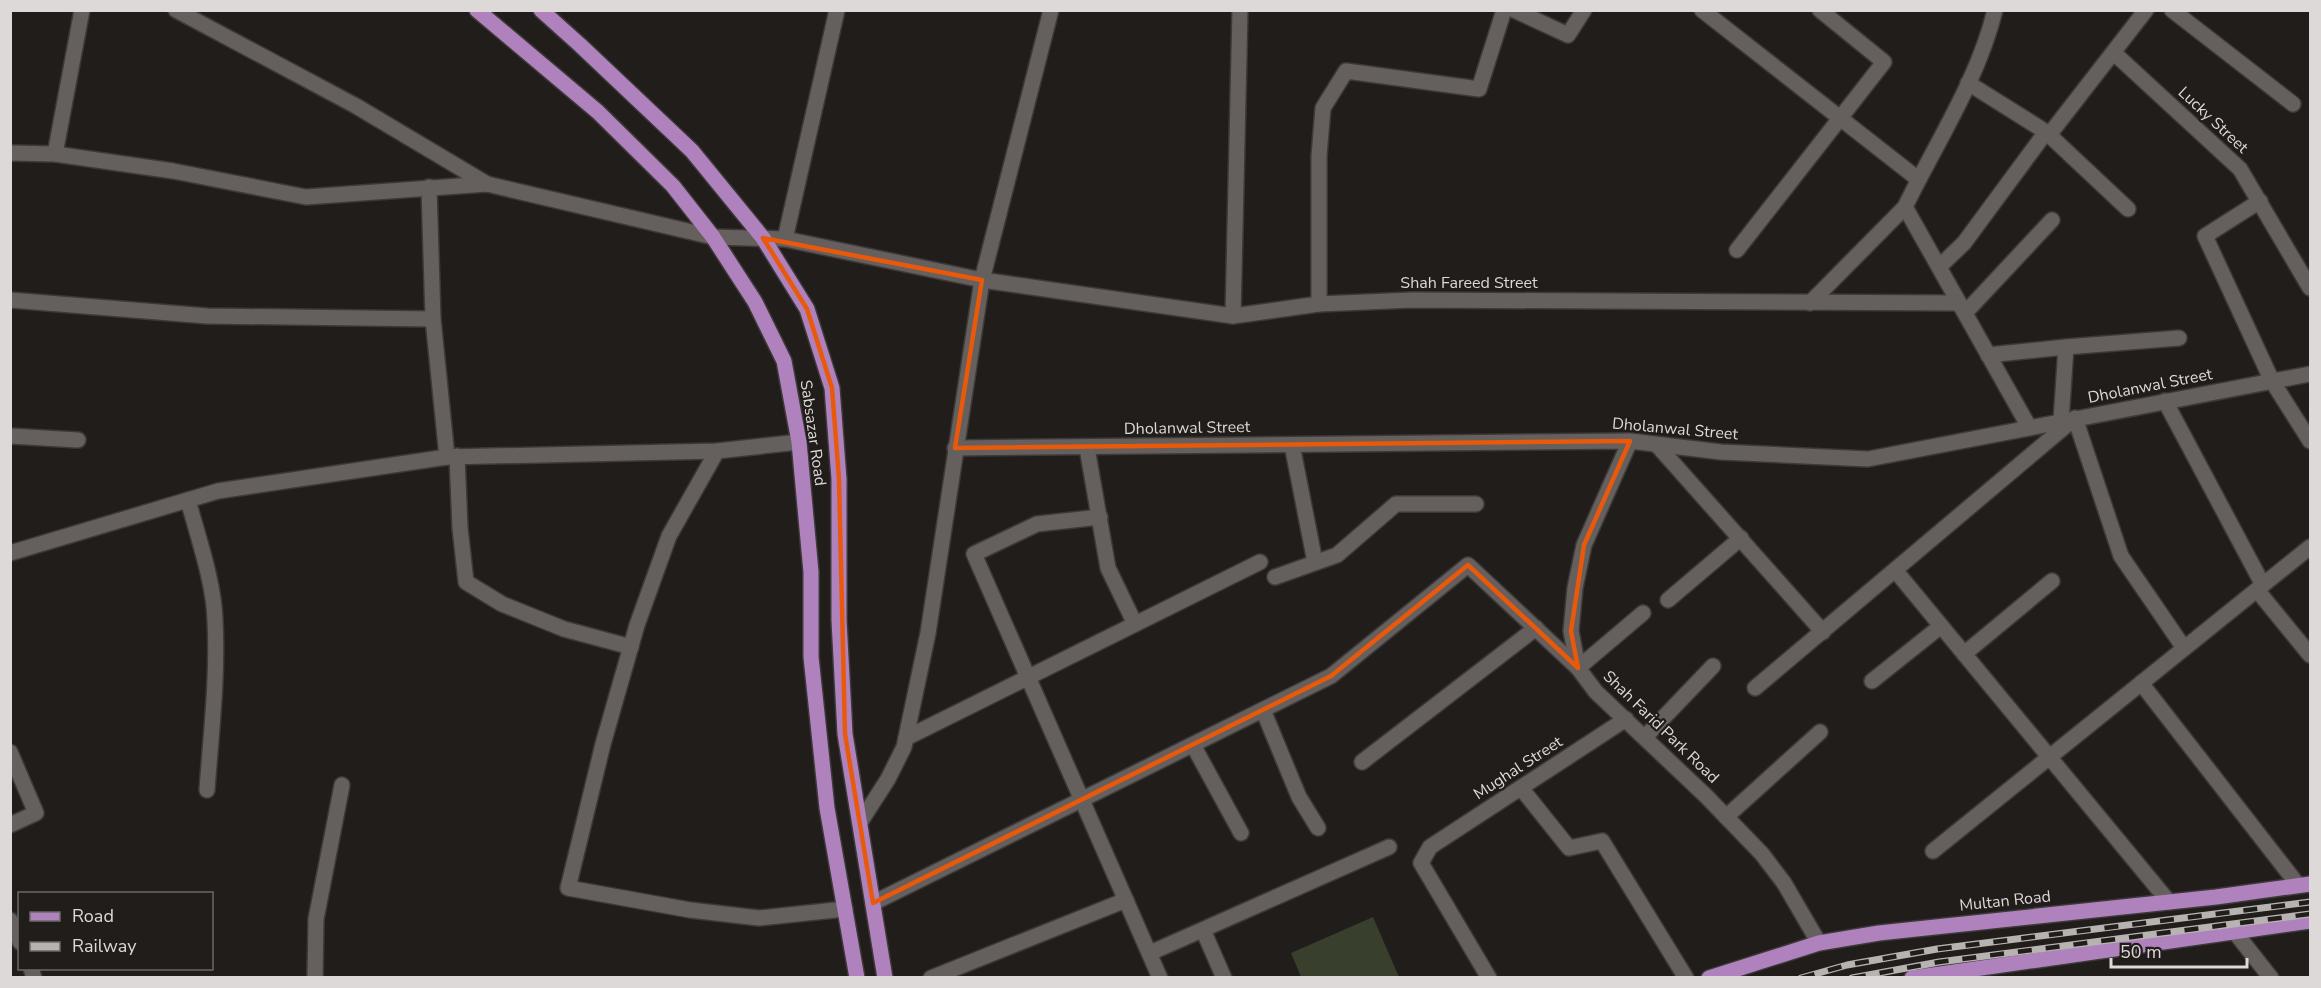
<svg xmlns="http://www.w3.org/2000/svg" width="2321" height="988" font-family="'Nunito Sans',sans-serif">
<rect width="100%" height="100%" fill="#211d1b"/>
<polygon fill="#383f2c" points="1373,917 1399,977 1301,977 1291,953"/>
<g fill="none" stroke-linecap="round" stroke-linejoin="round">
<g stroke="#3d3938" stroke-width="18">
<g id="minor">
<polyline points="176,10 356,106 487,184"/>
<polyline points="1514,10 1568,35 1584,10"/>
<polyline points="1702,10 1918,179"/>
<path d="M1995,10c-17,70 -59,133 -90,197l124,220"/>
<polyline points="2172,10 2293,104"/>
<polyline points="2114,53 2240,169 2310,288"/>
<polyline points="1968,83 2046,132 2128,209"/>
<polyline points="2049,135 2146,10"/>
<polyline points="10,153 55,154 173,171 306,197 487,184 713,237 785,239 982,280 1233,316 1319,304 1412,300 1959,303"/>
<polyline points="55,154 82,10"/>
<polyline points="429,187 433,319 447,457 717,451 799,442"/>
<polyline points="2260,201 2205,236 2272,381 2310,441"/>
<polyline points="785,239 837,10"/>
<polyline points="1737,250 1884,62 1820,10"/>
<polyline points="1939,267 1964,243 2046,132"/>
<polyline points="10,300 207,316 433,319"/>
<polyline points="1810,303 1905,207"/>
<polyline points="1319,304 1319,156 1323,108 1346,71 1479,89 1504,10"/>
<polyline points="1965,313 2052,220"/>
<polyline points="1233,316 1240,10"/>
<polyline points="1988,355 2066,347"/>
<polyline points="2165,401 2263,585"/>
<polyline points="2061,421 2066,347 2179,338"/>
<polyline points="10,436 78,440"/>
<polyline points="1630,441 1584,545 1575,588 1571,631 1578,668 1596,692 1706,796 1762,854 1784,883 1819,943"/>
<polyline points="1292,445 1315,562"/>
<polyline points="1657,445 1823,632"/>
<polyline points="955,448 1630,441 1721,452 1868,459 2310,374"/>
<polyline points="1087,448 1108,568 1135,624"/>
<polyline points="717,451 669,536 637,625 603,744 568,888 690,910 759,918 845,909"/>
<polyline points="457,456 460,528 466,582 502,604 564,629 631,647"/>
<path d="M188,500c10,37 26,83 27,120 3,57 -4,114 -8,170"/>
<polyline points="1100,517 1037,524 974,554 1160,978"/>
<polyline points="10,553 218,491 447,457"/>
<polyline points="1895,570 2169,902"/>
<polyline points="1275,577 1337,555 1396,504 1476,504"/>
<polyline points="2257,590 2310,655"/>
<polyline points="1668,600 1741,538"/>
<polyline points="1964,654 2052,581"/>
<polyline points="1872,681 1941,626"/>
<polyline points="2141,683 2298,885"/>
<polyline points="1755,688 2075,418 2121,556 2184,648"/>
<polyline points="1263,710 1299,797 1318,828"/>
<polyline points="1645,737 1713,666"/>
<polyline points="906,738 1260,562"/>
<polyline points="1193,745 1241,833"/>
<polyline points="10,752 36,813 10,825"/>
<polyline points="1362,762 1536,628"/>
<polyline points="1521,788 1569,848 1602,841 1686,978"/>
<polyline points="1726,817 1820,732"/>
<polyline points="861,821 888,779 904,747 928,633 982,280 1051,10"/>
<polyline points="1933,851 2310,547"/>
<polyline points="873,903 1331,676 1468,565 1578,668 1643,613"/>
<polyline points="10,920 20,942"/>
<polyline points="1203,930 1224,978"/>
<polyline points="2234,931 2271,978"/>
<polyline points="1150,953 1389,847"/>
<polyline points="31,968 34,978"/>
<polyline points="315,978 316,919 342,785"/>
<polyline points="931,978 1126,900"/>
<polyline points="1489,978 1421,863 1430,847 1626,719"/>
</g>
</g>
<g stroke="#3d3938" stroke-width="18">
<g id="major">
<polyline points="477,10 598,112 673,186 713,237 755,302 784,361 799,442 811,572 811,657 827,808 857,978"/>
<polyline points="541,10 580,45 692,151 763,238 807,309 832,388 839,479 839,620 845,734 885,978"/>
<polyline points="1709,978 1819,943 1879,933 2216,897 2310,884"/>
<polyline points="1912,978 2310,921"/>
</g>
</g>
<use href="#minor" stroke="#655f5d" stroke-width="15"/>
<use href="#major" stroke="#af82bd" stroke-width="15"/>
<g stroke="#b6b3b1" stroke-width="7">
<g id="rail">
<polyline points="1801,978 1847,965 1937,949 2310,902"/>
<polyline points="1852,978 1939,962 2310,914"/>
</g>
</g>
<use href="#rail" stroke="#211d1b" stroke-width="4.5" stroke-dasharray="14" stroke-linecap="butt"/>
</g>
<path fill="none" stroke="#e8590c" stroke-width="4.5" stroke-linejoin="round" d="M763,238l219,42 -27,168 675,-7 -46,104 -13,86 7,37 -110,-103 -137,111 -458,227 -28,-169 -6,-255 -7,-91 -25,-79z"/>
<g text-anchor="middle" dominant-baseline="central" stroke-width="4.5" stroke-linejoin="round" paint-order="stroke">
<g font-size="16" fill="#dcd9d8" stroke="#211d1b">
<text transform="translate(2213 120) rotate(43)">Lucky Street</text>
<text x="1469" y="283">Shah Fareed Street</text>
<text transform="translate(2150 386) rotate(-11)">Dholanwal Street</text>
<text transform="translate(1187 428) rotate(-1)">Dholanwal Street</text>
<text transform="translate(1675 429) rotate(5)">Dholanwal Street</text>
<text transform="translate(813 433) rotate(82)">Sabsazar Road</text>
<text transform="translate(1661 727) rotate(44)">Shah Farid Park Road</text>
<text transform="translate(1518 768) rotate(-33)">Mughal Street</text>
<text transform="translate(2005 901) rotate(-6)">Multan Road</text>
</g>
</g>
<rect width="2321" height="988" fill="none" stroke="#dcd9d8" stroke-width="24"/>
<rect x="18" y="892" width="195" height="78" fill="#211d1b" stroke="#6c6867" stroke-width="1.5"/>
<rect x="30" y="912" width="30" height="9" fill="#af82bd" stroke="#6c6867" stroke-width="1.5"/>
<text x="72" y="922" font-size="18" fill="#dcd9d8">Road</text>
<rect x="30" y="942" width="30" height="9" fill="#b6b3b1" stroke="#6c6867" stroke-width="1.5"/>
<text x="72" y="952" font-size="18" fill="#dcd9d8">Railway</text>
<path d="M2111 958v9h136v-9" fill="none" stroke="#dcd9d8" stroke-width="3"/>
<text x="2120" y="958" font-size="18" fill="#dcd9d8" stroke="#211d1b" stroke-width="4.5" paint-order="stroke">50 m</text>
</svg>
